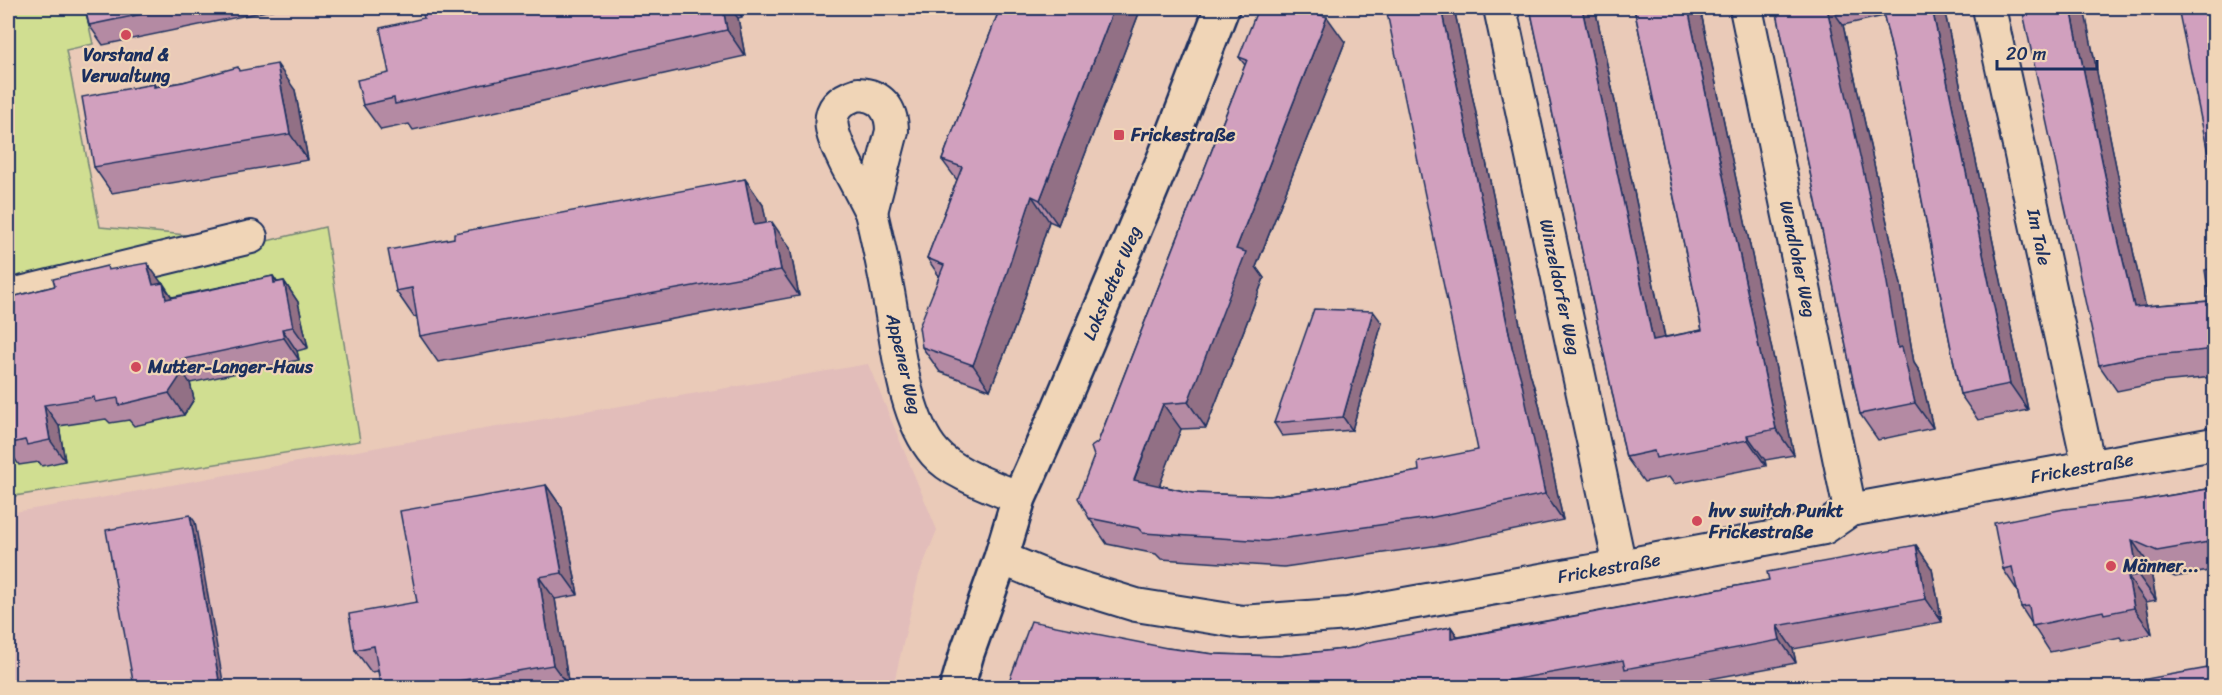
<svg xmlns="http://www.w3.org/2000/svg" width="2222" height="695" font-family="Sriracha,sans-serif">
<rect width="100%" height="100%" fill="#eacab8"/>
<filter id="ink" filterUnits="userSpaceOnUse"><feTurbulence type="fractalNoise" baseFrequency=".0167" numOctaves="2"/><feDisplacementMap in="SourceGraphic" scale="12" xChannelSelector="R" yChannelSelector="G"/><feConvolveMatrix kernelMatrix="1 2 1 2 8 2 1 2 1" color-interpolation-filters="sRGB"/></filter>
<g filter="url(#ink)">
<polygon fill="#e2bdba" points="868,364 937,530 919,575 893,687 8,688 8,513 95,499 390,445"/>
<polygon fill="#d0de91" stroke="#768678" stroke-width="1.5" points="8,8 85,8 93,44 66,50 100,227 263,242 325,227 360,441 8,497"/>
<g fill="none" stroke-linecap="round" stroke-linejoin="round">
<g stroke="#1b2f5e" stroke-width="36">
<g id="minor">
<polyline points="1500,8 1620,566"/>
<polyline points="1746,8 1850,510"/>
<polyline points="1989,8 2089,467"/>
<path d="M858,94c23,1 34,15 34,37l-21,81c-8,-16 -16,-31 -24,-46 -14,-29 -31,-59 11,-72z"/>
<path d="M871,212c6,26 12,53 17,80 9,47 15,125 47,161 18,21 59,34 84,45"/>
<polyline points="8,296 251,237"/>
<polyline points="1001,558 1052,579 1136,605 1242,622 1348,614 1620,566 1824,528 1850,510 2214,444"/>
</g>
</g>
<g stroke="#1b2f5e" stroke-width="38">
<polyline id="primary" points="957,688 967,653 1001,558 1019,498 1058,411 1166,154 1222,8"/>
</g>
<use href="#minor" stroke="#f0d5b7" stroke-width="32"/>
<use href="#primary" stroke="#f0d5b7" stroke-width="33"/>
</g>
<g fill="#b48aa3" stroke="#1b2f5e" stroke-width="1.5">
<polygon points="85,8 281,8 103,45 89,25"/>
<polygon points="433,8 458,8 460,10 474,8 740,8 742,17 738,18 745,56 413,130 409,124 381,130 363,105 389,73 424,18"/>
<polygon points="1000,8 1141,8 1058,225 1049,221 1017,322 990,390 940,372 922,347 939,276 927,258 957,180 942,160"/>
<polygon points="1454,8 1530,373 1539,404 1563,520 1447,544 1284,567 1161,559 1156,554 1107,544 1089,518 1098,442 1245,65 1239,57 1345,42 1256,267 1264,278 1206,428 1181,429 1159,485 1192,493 1269,496 1340,486 1419,471 1478,450"/>
<polygon points="1530,8 1595,8 1665,337 1702,330 1634,8 1700,8 1794,455 1765,460 1766,466 1674,484 1669,477 1644,482 1626,457"/>
<polygon points="1776,8 1944,8 2028,410 1978,420 1960,394 1896,68 1884,16 1843,25 1901,285 1914,363 1920,372 1933,428 1878,440 1860,414"/>
<polygon points="2086,19 2136,265 2145,306 2210,301 2214,268 2214,377 2161,382 2117,391 2099,365"/>
<polygon points="241,71 295,90 308,160 112,193 94,167 154,84 156,87"/>
<polygon points="745,179 763,205 766,223 790,248 799,296 438,362 420,336 417,316 414,317 396,291 454,238"/>
<polygon points="110,270 163,283 172,297 273,276 277,282 284,281 298,302 308,348 297,351 299,360 190,383 194,399 184,415 134,426 129,420 110,423 106,419 59,426 65,461 42,466 39,462 19,465 15,459 8,461 8,298 55,286"/>
<polygon points="1382,323 1352,430 1282,436 1274,423"/>
<polygon points="546,485 562,508 578,595 555,599 569,687 381,687 378,671 371,672 355,650 417,602"/>
<polygon points="2214,488 2214,570 2175,577 2150,566 2156,600 2146,602 2152,634 2122,640 2120,637 2050,652 2021,607 2017,590 2003,569 2137,501"/>
<polygon points="1916,545 1932,569 1942,622 1793,649 1796,663 1666,687 1638,687 1635,684 1615,687 1007,687 1167,648 1214,654 1279,656 1354,648 1451,627 1458,637 1769,580"/>
</g>
<g fill="#927085" stroke="#1b2f5e" stroke-width="1.5">
<polygon points="723,8 730,8 738,18 745,56 727,30"/>
<polygon points="735,8 740,8 742,17"/>
<polygon points="1114,8 1141,8 1058,225 1040,200"/>
<polygon points="1441,8 1454,8 1530,373 1539,404 1563,520 1545,494 1512,347"/>
<polygon points="1582,8 1595,8 1671,366 1653,340"/>
<polygon points="1688,8 1700,8 1794,455 1776,429"/>
<polygon points="1827,8 1831,8 1843,25 1901,285 1914,363 1920,372 1933,428 1915,403 1898,348"/>
<polygon points="1932,8 1944,8 2028,410 2010,384"/>
<polygon points="2071,8 2084,8 2136,265 2152,333 2134,307 2118,239"/>
<polygon points="1327,17 1345,42 1256,267 1264,278 1206,428 1188,402 1236,249"/>
<polygon points="277,64 295,90 308,160 290,134"/>
<polygon points="745,179 763,205 772,251 754,225"/>
<polygon points="1032,196 1049,221 1017,322 990,390 973,365"/>
<polygon points="772,222 790,248 799,296 781,270"/>
<polygon points="147,263 177,304 180,320 153,285"/>
<polygon points="273,276 287,297 284,281 298,302 308,348 293,327 274,283"/>
<polygon points="1373,311 1382,323 1352,430 1343,417"/>
<polygon points="282,329 297,351 299,360 284,338"/>
<polygon points="175,361 190,383 194,399 184,415 169,393"/>
<polygon points="1163,404 1181,429 1152,505 1134,480"/>
<polygon points="44,405 59,426 65,461 50,440"/>
<polygon points="1747,435 1765,460 1766,466 1748,440"/>
<polygon points="546,485 562,508 578,595 562,573"/>
<polygon points="190,515 195,522 224,687 222,687 220,686"/>
<polygon points="2132,540 2150,566 2156,600 2138,575"/>
<polygon points="1916,545 1932,569 1942,622 1926,599"/>
<polygon points="539,577 555,599 569,687 553,665"/>
<polygon points="2128,577 2146,602 2152,634 2134,608"/>
<polygon points="1777,626 1793,649 1796,663 1780,640"/>
<polygon points="1451,627 1467,651 1451,639"/>
</g>
<g fill="#d1a0be" stroke="#1b2f5e" stroke-width="1.5">
<polygon points="85,8 171,8 89,25"/>
<polygon points="433,8 456,8 456,11 474,8 723,8 727,30 395,104 394,98 363,105 357,80 389,73 380,28 424,18 422,10"/>
<polygon points="1000,8 1114,8 1040,200 1032,196 999,297 973,365 922,347 919,327 944,265 927,258 962,167 942,160"/>
<polygon points="1258,8 1299,8 1327,17 1236,249 1246,252 1188,402 1163,404 1134,480 1192,493 1269,496 1340,486 1419,471 1418,462 1478,450 1386,8 1441,8 1512,347 1521,379 1545,494 1429,518 1266,541 1143,533 1138,528 1089,518 1078,498 1094,456 1091,447 1098,442 1247,60 1239,57"/>
<polygon points="1530,8 1582,8 1653,340 1702,330 1634,8 1688,8 1776,429 1747,435 1748,440 1656,458 1654,451 1626,457"/>
<polygon points="1776,8 1827,8 1883,259 1898,348 1902,347 1915,403 1860,414"/>
<polygon points="1882,8 1932,8 2010,384 1960,394 1896,68"/>
<polygon points="2022,8 2071,8 2118,239 2134,307 2210,301 2205,270 2214,268 2214,349 2197,351 2143,356 2099,365"/>
<polygon points="2178,8 2214,8 2214,182"/>
<polygon points="277,64 290,134 94,167 82,97 154,84 154,87 183,82 238,67 239,71"/>
<polygon points="745,179 754,225 772,222 781,270 420,336 412,288 396,291 388,250 454,238 454,233"/>
<polygon points="147,263 153,285 163,283 166,299 273,276 274,283 284,281 293,327 282,329 284,338 175,361 179,378 169,393 119,405 118,398 95,402 94,397 44,405 50,440 27,445 25,440 8,444 8,298 55,286 53,279 107,266 108,270"/>
<polygon points="1314,309 1373,311 1343,417 1274,423"/>
<polygon points="546,485 562,573 539,577 553,665 423,687 381,687 374,646 355,650 349,614 417,602 400,511"/>
<polygon points="2214,488 2214,541 2157,551 2132,540 2138,575 2128,577 2134,608 2104,614 2103,611 2032,626 2029,606 2021,607 2012,567 2003,569 1994,523 2064,509 2137,501"/>
<polygon points="190,515 220,686 210,687 134,687 106,530"/>
<polygon points="1916,545 1926,599 1777,626 1780,640 1625,669 1623,660 1472,687 1460,687 1460,686 1454,687 1007,687 1031,621 1167,648 1214,654 1279,656 1354,648 1369,642 1451,627 1451,639 1769,580 1767,572"/>
<polygon points="2214,667 2214,687 2102,687"/>
<polygon points="2029,681 2030,687 1991,687"/>
</g>
</g>
<g fill="#d1495b" stroke="#f0d5b7" stroke-width="2">
<circle cx="126" cy="35" r="6"/>
<rect x="1113" y="129" width="12" height="12" rx="3"/>
<circle cx="136" cy="367" r="6"/>
<circle cx="1697" cy="521" r="6"/>
<circle cx="2111" cy="566" r="6"/>
</g>
<g text-anchor="middle" dominant-baseline="central" stroke-width="4.5" stroke-linejoin="round" paint-order="stroke">
<g font-size="18" font-weight="bold" fill="#1b2f5e" stroke="#f0d5b7" text-anchor="start">
<text x="126" y="55" text-anchor="middle">Vorstand &amp;<tspan x="126" dy="21">Verwaltung</tspan></text>
<text x="1131" y="135">Frickestraße</text>
<text x="148" y="367">Mutter-Langer-Haus</text>
<text x="1709" y="511">hvv switch Punkt<tspan x="1709" dy="21">Frickestraße</tspan></text>
<text x="2123" y="566">Männer...</text>
</g>
<g font-size="18" fill="#1b2f5e" stroke="#f0d5b7">
<text transform="translate(2039 237) rotate(78)">Im Tale</text>
<text transform="translate(1798 259) rotate(78)">Wendloher Weg</text>
<text transform="translate(1112 283) rotate(-67)">Lokstedter Weg</text>
<text transform="translate(1560 287) rotate(78)">Winzeldorfer Weg</text>
<text transform="translate(904 364) rotate(77)">Appener Weg</text>
<text transform="translate(2082 468) rotate(-10)">Frickestraße</text>
<text transform="translate(1609 568) rotate(-10)">Frickestraße</text>
</g>
</g>
<rect width="2222" height="695" fill="none" stroke="#f0d5b7" stroke-width="30"/>
<rect x="15" y="15" width="2192" height="665" fill="none" stroke="#1b2f5e" stroke-width="2" filter="url(#ink)"/>
<path d="M1997 60v9h100v-9" fill="none" stroke="#1b2f5e" stroke-width="3"/>
<text x="2006" y="60" font-size="18" fill="#1b2f5e" stroke="#f0d5b7" stroke-width="4.5" paint-order="stroke">20 m</text>
</svg>
